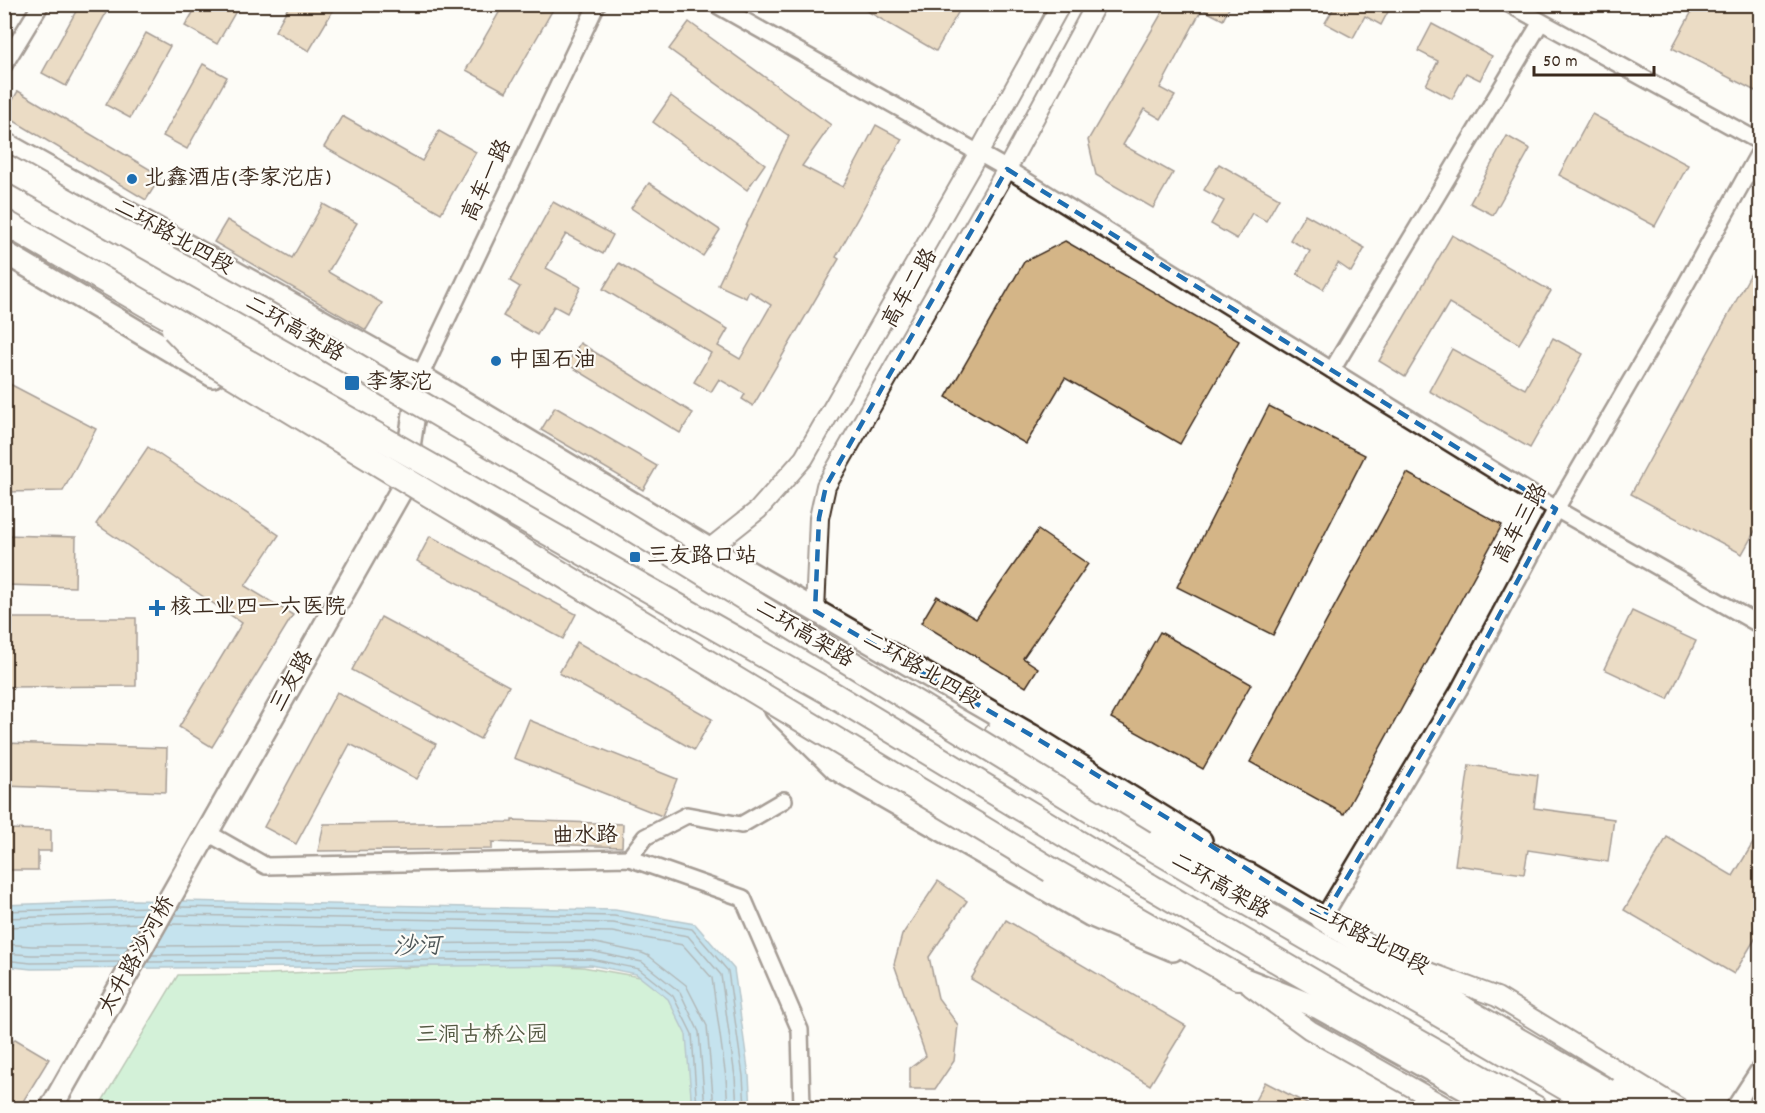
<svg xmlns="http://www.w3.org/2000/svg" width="1765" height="1113" font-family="Dekko,'LXGW WenKai TC',sans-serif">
<rect width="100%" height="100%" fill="#fdfcf7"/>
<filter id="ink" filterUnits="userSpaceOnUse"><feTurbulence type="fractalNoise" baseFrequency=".0167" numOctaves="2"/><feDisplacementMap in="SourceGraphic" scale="12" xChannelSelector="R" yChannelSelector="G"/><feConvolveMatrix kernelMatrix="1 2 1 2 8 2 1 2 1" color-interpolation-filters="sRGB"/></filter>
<g filter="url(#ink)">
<polygon fill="#a1e5b1" stroke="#6e8868" stroke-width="1.5" points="502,963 583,967 657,980 693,1024 691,1108 98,1108 178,975 269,974"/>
<polygon fill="#81c5e2" stroke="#658794" stroke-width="1.5" points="134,900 615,910 695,924 734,969 749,1076 751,1108 692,1108 686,1035 668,999 636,974 591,965 31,969 5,966 4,905"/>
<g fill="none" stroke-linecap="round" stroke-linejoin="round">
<g stroke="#57686c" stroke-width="1.5">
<polyline points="179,907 614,916 692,929 728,971 743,1076 745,1108"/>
<polyline points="4,911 151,907"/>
<polyline points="174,915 613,923 688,936 721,975 735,1077 737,1108"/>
<polyline points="4,918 147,914"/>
<polyline points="169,924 612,932 683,945 712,978 726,1078 728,1108"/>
<polyline points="4,927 142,923"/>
<polyline points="4,944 32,946 129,946"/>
<polyline points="157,946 591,942 642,953 649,956 686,985 707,1026 714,1108"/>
<polyline points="4,953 31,955 124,955"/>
<polyline points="152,955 591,951 642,962 680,992 699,1032 705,1108"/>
<polyline points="4,960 31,963 120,962"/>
<polyline points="147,962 591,959 639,969 673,996 692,1034 697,1108"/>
</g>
</g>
<g fill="#d4b587" stroke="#3b2a1e" stroke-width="1.5">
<polygon points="80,4 90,4 106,13 66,86 42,73"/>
<polygon points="198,4 240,4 217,44 185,26"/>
<polygon points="290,4 337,4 309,51 275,31"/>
<polygon points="504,4 556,4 506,92 466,70"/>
<polygon points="855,4 963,4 936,51"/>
<polygon points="1167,4 1231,4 1223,20 1202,9 1160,88 1175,96 1161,119 1144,109 1123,145 1173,173 1153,208 1096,175 1088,140"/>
<polygon points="1336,4 1392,4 1381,25 1365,16 1353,38 1325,23"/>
<polygon points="1696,4 1761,4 1761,94 1672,48"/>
<polygon points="689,22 831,125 802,166 843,187 876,125 902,139 836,257 839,259 753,406 742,399 745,394 719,379 711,392 694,382 711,353 603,289 619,263 728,329 718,346 740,359 771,305 749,291 746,298 718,285 789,136 669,49"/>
<polygon points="1432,24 1492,56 1480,80 1466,73 1452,99 1426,85 1438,61 1418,51"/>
<polygon points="146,33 170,46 130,118 106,105"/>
<polygon points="203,64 227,77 187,149 163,136"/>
<polygon points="18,91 161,176 146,200 4,115"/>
<polygon points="671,96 765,164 747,190 653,122"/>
<polygon points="1592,114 1688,165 1655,226 1559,175"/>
<polygon points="342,116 422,161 439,131 476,152 441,213 324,147"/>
<polygon points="1507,136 1530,149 1493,215 1470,203"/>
<polygon points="1219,164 1279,198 1266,221 1252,213 1237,239 1211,224 1224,201 1204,190"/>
<polygon points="649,183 720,230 703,256 631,208"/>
<polygon points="553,202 613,235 603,254 566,234 546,268 581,287 567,313 554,306 537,335 503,316 520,287 510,281"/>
<polygon points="323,204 357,223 328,272 382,303 366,330 214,242 227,220 292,258"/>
<polygon points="1305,214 1365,248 1351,272 1338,263 1323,289 1297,274 1310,251 1290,240"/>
<polygon points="1452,235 1551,291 1519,344 1449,303 1405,377 1379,361"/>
<polygon points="1065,241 1239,341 1180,444 1065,378 1026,444 946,397 1024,262"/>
<polygon points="1761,255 1761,520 1742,554 1631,494"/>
<polygon points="1553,338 1583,354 1530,448 1429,391 1452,349 1525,389"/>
<polygon points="580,343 693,413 680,433 567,364"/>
<polygon points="4,381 96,429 63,491 4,492"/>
<polygon points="1269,406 1365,455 1273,635 1177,587"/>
<polygon points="555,407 657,466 643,490 541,430"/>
<polygon points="148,447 279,535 245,586 293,615 212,747 179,727 242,623 96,524"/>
<polygon points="1407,473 1502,525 1344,814 1250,762"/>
<polygon points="1038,530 1088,564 1023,658 1038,668 1026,687 921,623 937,596 976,619"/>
<polygon points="4,535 76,537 75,587 4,585"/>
<polygon points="430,536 576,614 563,639 417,561"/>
<polygon points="1632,611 1696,641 1668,699 1604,669"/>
<polygon points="381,617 509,686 480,739 352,670"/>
<polygon points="4,618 136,618 136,686 4,687"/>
<polygon points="1160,632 1251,684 1203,769 1111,718"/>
<polygon points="577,642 712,719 694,750 559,673"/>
<polygon points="337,692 436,744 417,779 350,744 296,844 264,827"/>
<polygon points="529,720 677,779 662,816 514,758"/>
<polygon points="4,743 167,748 166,792 4,786"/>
<polygon points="1469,765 1538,775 1534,808 1614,819 1608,862 1528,850 1524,874 1455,865"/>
<polygon points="512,820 623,824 622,847 492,842 492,849 318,851 324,824 512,822"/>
<polygon points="4,829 51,830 51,851 38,851 38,870 8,870 8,849 4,849"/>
<polygon points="1761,830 1761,929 1734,974 1624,910 1667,837 1733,876"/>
<polygon points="938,881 967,901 929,957 938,998 958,1025 954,1061 935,1089 910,1089 910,1068 926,1056 894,964 902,935"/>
<polygon points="1006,920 1186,1026 1150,1085 971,979"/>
<polygon points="15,1039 49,1059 19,1108 4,1108 4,1056"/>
<polygon points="1265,1082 1315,1108 1251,1108"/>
</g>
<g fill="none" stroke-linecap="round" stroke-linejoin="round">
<g stroke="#3b2a1e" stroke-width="20">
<g id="minor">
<polyline points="715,4 1007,169 1556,509 1760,625"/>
<polyline points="1509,4 1760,142"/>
<polyline points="4,65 41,4"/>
<polyline points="1332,370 1541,22"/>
<polyline points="420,376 597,4"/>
<polyline points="208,833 266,866 629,858 743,898 800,1030 802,1108"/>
<polyline points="629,858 645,837 687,815 741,825 784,800"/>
<polyline points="1323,918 1459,690 1556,509 1665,322 1760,151"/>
<polyline points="1734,1108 1760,1068"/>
</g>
</g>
<g stroke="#3b2a1e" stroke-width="22">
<g id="tertiary">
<polyline points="709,549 758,510 804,458 978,154 1061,4"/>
<polyline points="815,611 819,518 826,486 1007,169 1096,4"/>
<polyline points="1418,968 1497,997 1679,1108"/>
<polyline points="1251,987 1310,1030 1448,1108"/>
</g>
</g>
<g stroke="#3b2a1e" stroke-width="26">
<g id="secondary">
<polyline points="4,143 420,376 709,549 1031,735 1201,841"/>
<polyline points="4,252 213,376"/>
<polyline points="776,710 836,769 1090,915 1173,950"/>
<polyline points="1249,874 1336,925"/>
<polyline points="1224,971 1319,1008 1499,1108"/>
<polyline points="1621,1087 1658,1108"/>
<polyline points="51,1108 403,487 418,387"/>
</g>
</g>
<g stroke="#3b2a1e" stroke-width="28">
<g id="trunk">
<polyline points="997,734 1172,835 1263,884"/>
<polyline points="1144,843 1601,1108"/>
<polyline points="1051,870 1238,977"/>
<polyline points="1148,885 1358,1008 1535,1108"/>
<polyline points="1323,918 1472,1014 1636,1108"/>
</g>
</g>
<use href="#minor" stroke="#fdfcf7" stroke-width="15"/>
<use href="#tertiary" stroke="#fdfcf7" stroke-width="18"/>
<use href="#secondary" stroke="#fdfcf7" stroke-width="21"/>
<use href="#trunk" stroke="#fdfcf7" stroke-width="24"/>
<g stroke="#3b2a1e" stroke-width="28" stroke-linecap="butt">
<g id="trunk-bridge">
<polyline points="4,166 311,339 621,522 1144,843"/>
<polyline points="4,222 156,310 827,691 1148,885"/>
<polyline points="174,329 199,355 1051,870"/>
</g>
</g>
<use href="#trunk-bridge" stroke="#fdfcf7" stroke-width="24"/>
</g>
</g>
<path d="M0 0H1765V1113H0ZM1007,169l549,340 -97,181 -136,228 -146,-94 -146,-89 -216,-124 4,-93 7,-32z" fill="#fdfcf7" fill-opacity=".55" fill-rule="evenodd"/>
<path fill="none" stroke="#1f6fb2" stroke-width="4.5" stroke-dasharray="12 8" stroke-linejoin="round" d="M1007,169l549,340 -97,181 -136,228 -146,-94 -146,-89 -216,-124 4,-93 7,-32z"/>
<g fill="#1f6fb2" stroke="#fdfcf7" stroke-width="2">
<circle cx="132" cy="179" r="6"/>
<circle cx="496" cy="361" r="6"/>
<rect x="344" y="375" width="16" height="16" rx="3"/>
<rect x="629" y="551" width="12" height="12" rx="3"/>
<path d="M154 599h6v6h6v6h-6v6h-6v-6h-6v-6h6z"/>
</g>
<g text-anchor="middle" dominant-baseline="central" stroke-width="4.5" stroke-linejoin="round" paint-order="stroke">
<g font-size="22" fill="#3b2a1e" stroke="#fdfcf7" text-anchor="start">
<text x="144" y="179">北鑫酒店(李家沱店)</text>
<text x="508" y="361">中国石油</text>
<text x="366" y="383">李家沱</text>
<text x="647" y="557">三友路口站</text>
<text x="170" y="608">核工业四一六医院</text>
</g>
<g font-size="22" fill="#3b2a1e" stroke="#fdfcf7">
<text transform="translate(488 181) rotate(-65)">高车一路</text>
<text transform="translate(173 238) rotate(29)">二环路北四段</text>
<text transform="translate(911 289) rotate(-60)">高车二路</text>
<text transform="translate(294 330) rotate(30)">二环高架路</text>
<text transform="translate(1522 524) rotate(-61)">高车三路</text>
<text transform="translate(804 635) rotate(31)">二环高架路</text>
<text transform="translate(921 671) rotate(30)">二环路北四段</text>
<text transform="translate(293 682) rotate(-61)">三友路</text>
<text transform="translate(585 837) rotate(-1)">曲水路</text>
<text transform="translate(1220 887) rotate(30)">二环高架路</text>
<text transform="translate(1368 940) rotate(27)">二环路北四段</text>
<text transform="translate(138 956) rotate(-61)">太升路沙河桥</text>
</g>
<g font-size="22" fill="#545943" stroke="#fdfcf7">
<text x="482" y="1036">三洞古桥公园</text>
</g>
<g font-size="24" font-style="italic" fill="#505859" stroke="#fdfcf7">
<text transform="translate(417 948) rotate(-1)">沙河</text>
</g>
</g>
<rect width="1765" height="1113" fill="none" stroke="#fdfcf7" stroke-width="24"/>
<rect x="12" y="12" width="1741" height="1089" fill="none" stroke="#3b2a1e" stroke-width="2" filter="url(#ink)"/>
<path d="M1534 66v9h120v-9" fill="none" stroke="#3b2a1e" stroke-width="3"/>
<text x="1543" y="66" font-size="18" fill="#3b2a1e" stroke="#fdfcf7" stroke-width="4.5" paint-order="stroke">50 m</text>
</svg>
